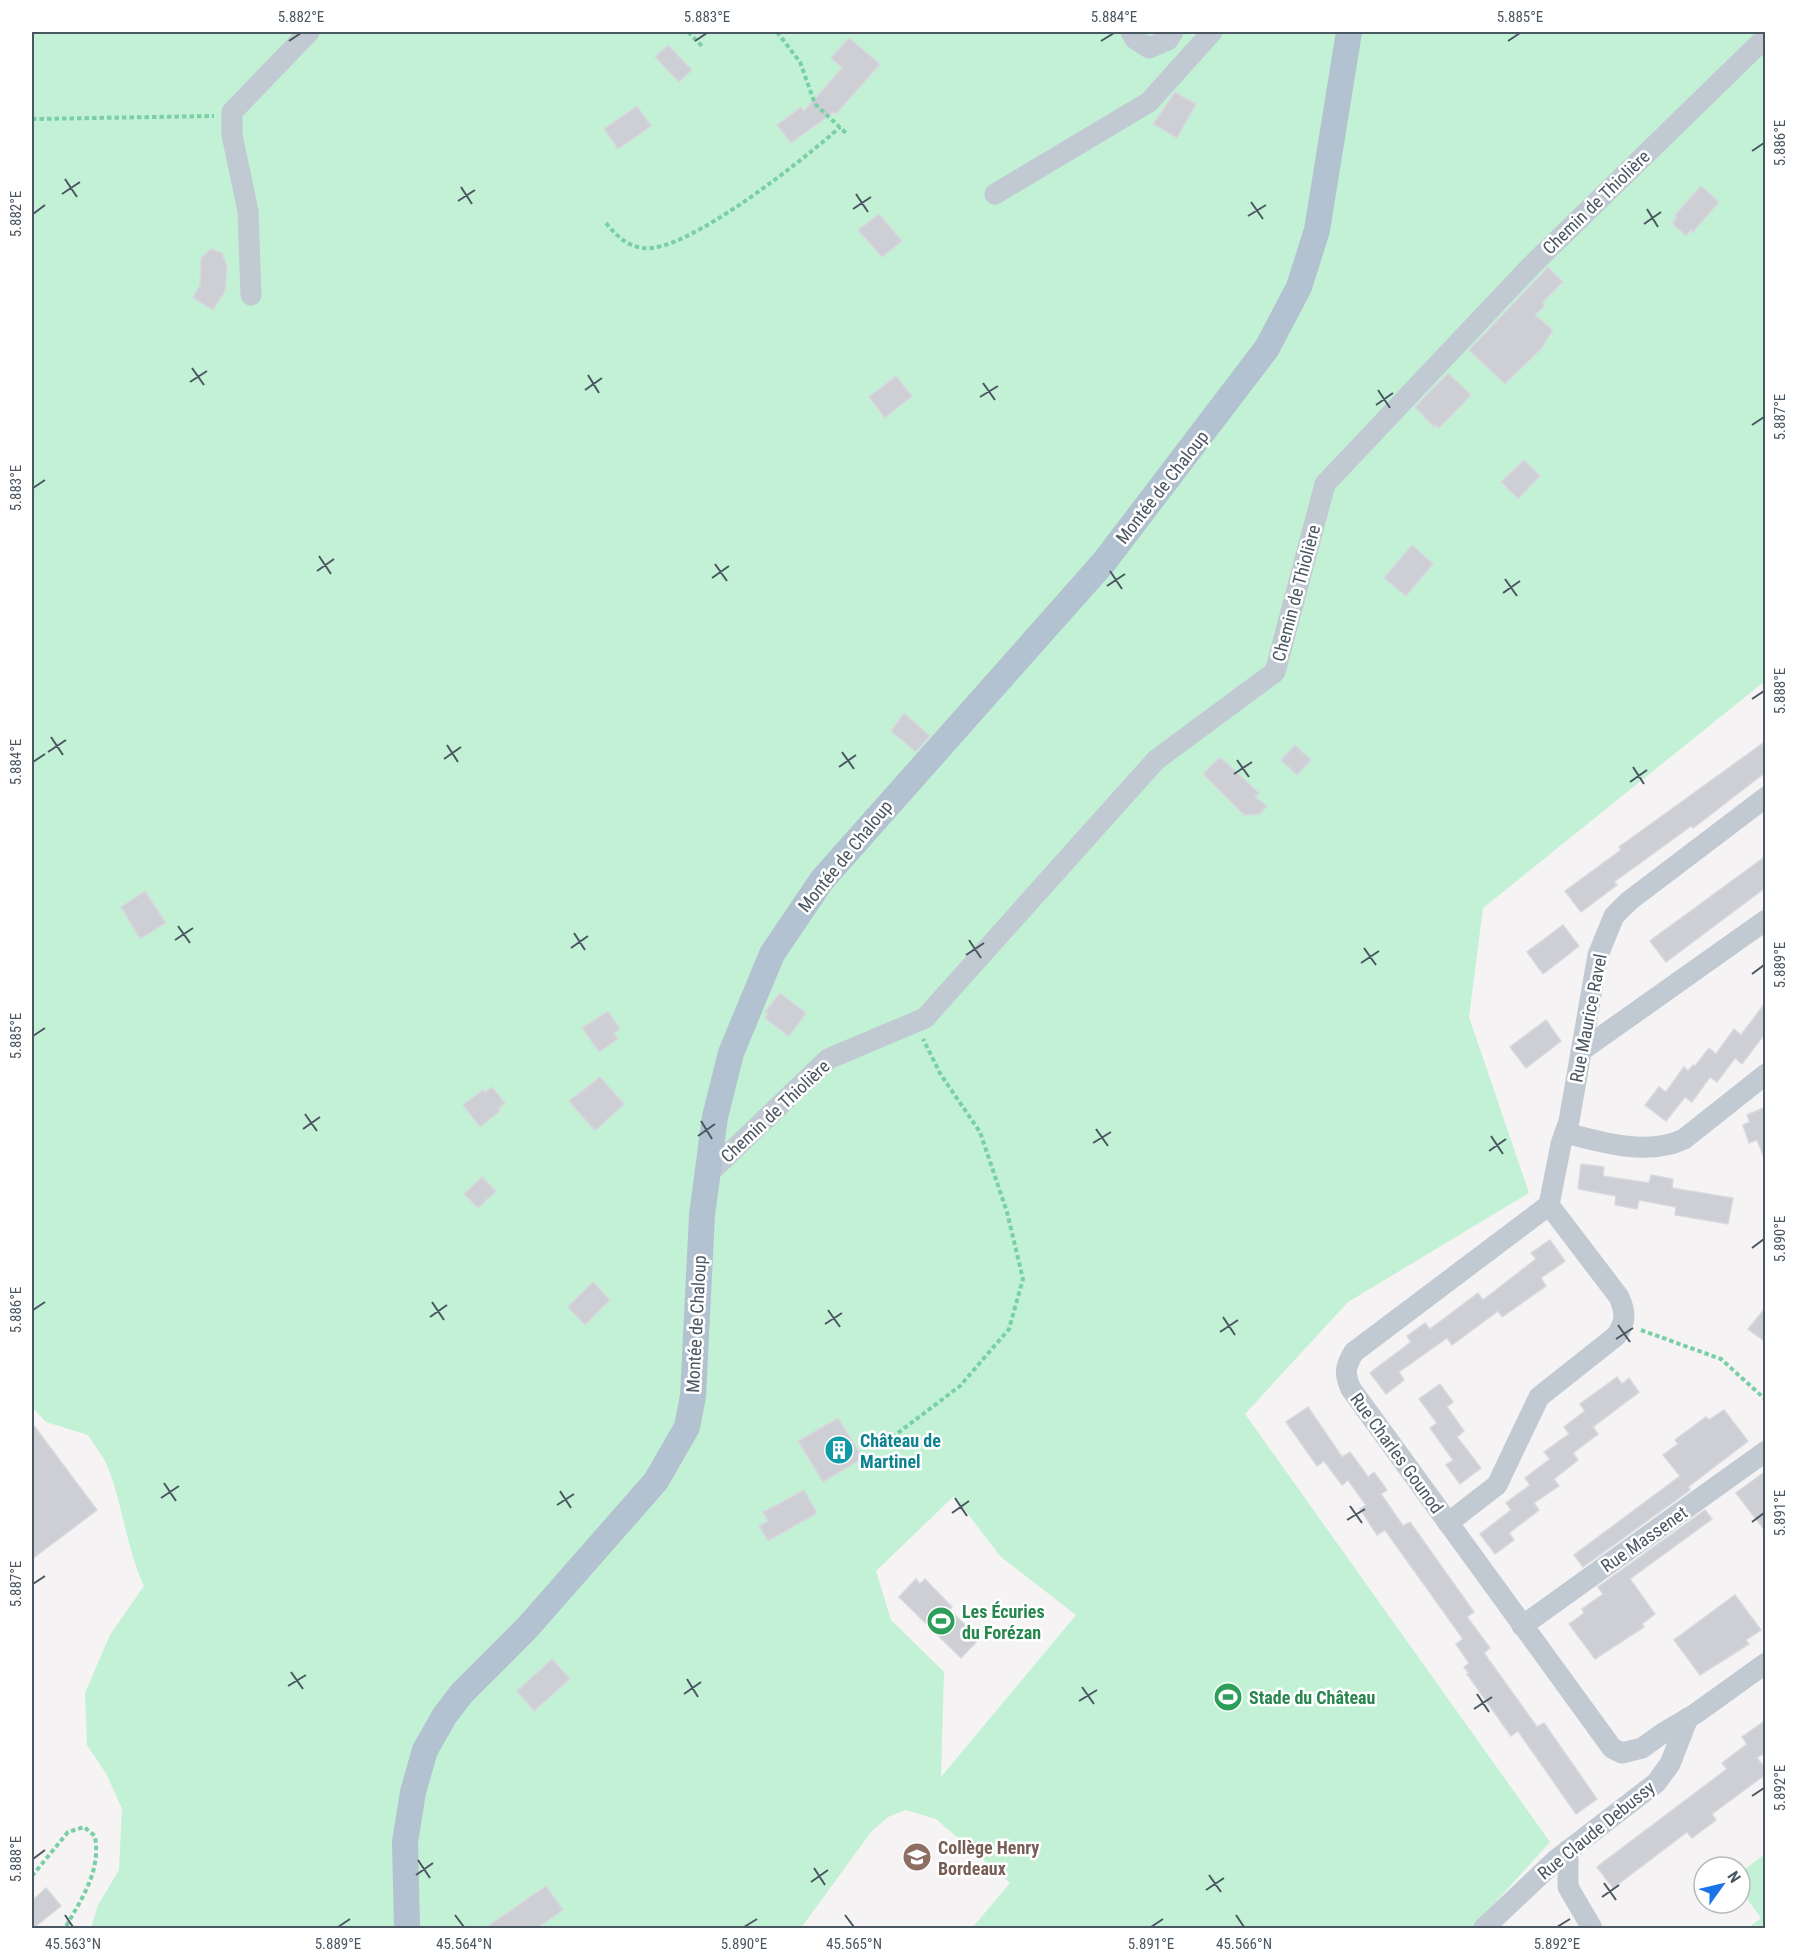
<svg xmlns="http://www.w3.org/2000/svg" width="1797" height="1960" font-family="'Roboto Condensed',sans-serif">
<rect width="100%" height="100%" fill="#f5f3f3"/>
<g fill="#c3f1d5" fill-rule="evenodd">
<path d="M32,32h1733v649l-282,227 -14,109 60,176 -181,109 -103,112 305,428 -78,86h-500l38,-45 -74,-64 -30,-9 -18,7 -17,15 -70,96h-710l7,-23 21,-35 3,-61 -15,-34 -20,-30 -2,-52 25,-58 34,-49c-17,-37 -21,-78 -35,-116 -4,-12 -14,-24 -21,-35l-42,-13 -14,-15zM954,1496l47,61 75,58 -135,162 3,-105 -53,-52 -15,-49z"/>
<polygon points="1765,1854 1765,1928 1748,1928 1761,1918 1740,1889 1740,1873"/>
</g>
<g fill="#cdcfd5" stroke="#d7d9de" stroke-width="1.5">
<polygon points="849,38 880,64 836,114 834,112 791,143 777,125 801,107 804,111 842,68 831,58"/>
<polygon points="668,45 692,70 679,82 655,57"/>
<polygon points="1175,92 1196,104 1177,138 1153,124"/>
<polygon points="637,106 651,126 618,149 604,129"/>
<polygon points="1701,186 1719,202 1693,232 1691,230 1686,236 1672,223 1677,218 1675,215"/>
<polygon points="879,214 902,241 882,257 858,230"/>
<polygon points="211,249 222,253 227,266 225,291 213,310 193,298 200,285 201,258"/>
<polygon points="1548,267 1563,282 1543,302 1544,307 1535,315 1553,330 1541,349 1505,384 1469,350"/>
<polygon points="1448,373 1471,395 1439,428 1436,425 1434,427 1415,407"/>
<polygon points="896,376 912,396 885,418 869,397"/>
<polygon points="1524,460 1540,476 1518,499 1501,482"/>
<polygon points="1412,545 1433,564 1406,596 1384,578"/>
<polygon points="904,713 930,736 916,752 891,731"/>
<polygon points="1766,741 1766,772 1693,828 1691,826 1614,882 1617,885 1581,912 1565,891 1621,850 1619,847 1637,834"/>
<polygon points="1295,745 1311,760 1297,775 1281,760"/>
<polygon points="1220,757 1259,793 1255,797 1267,806 1260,814 1244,815 1203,774"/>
<polygon points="1766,856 1766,887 1666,962 1650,941"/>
<polygon points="145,891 166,923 140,939 121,907"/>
<polygon points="1563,925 1579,946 1543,974 1527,952"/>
<polygon points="780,993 806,1013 789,1036 765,1018 768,1014 765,1012"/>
<polygon points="1766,1002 1766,1032 1742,1064 1735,1058 1717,1082 1710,1077 1692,1102 1685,1097 1666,1121 1645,1105 1659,1087 1666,1092 1684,1067 1688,1071 1693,1065 1695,1066 1709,1048 1716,1054 1734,1029 1741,1035"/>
<polygon points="608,1011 620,1029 614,1033 618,1039 599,1052 582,1028"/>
<polygon points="1546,1020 1561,1041 1526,1068 1510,1047"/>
<polygon points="600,1077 624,1104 595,1131 569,1101"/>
<polygon points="492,1087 505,1103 498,1109 500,1111 480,1127 463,1105 483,1090 485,1092"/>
<polygon points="1766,1107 1766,1160 1765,1160 1757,1140 1749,1143 1743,1125 1750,1122 1747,1115"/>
<polygon points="1581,1164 1604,1167 1603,1176 1649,1183 1651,1175 1673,1179 1672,1188 1733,1198 1728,1224 1675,1215 1676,1207 1639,1200 1637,1209 1615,1205 1616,1196 1578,1189"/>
<polygon points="482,1177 496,1191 478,1208 464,1194"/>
<polygon points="1550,1240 1565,1261 1541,1278 1546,1286 1502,1317 1498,1311 1452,1345 1447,1338 1399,1372 1404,1380 1386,1394 1370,1373 1411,1342 1407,1336 1425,1323 1430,1329 1478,1293 1483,1300 1536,1259 1531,1253"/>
<polygon points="593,1282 610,1300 585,1325 568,1307"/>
<polygon points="1766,1307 1766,1342 1748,1329"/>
<polygon points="1617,1377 1622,1384 1629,1378 1639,1392 1593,1427 1598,1434 1573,1453 1578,1460 1554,1479 1559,1486 1534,1503 1539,1510 1509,1533 1514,1540 1495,1554 1480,1534 1511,1510 1506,1503 1530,1485 1525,1478 1550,1459 1544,1452 1569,1434 1564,1427 1585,1411 1580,1404"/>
<polygon points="1440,1384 1453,1402 1447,1407 1464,1431 1457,1437 1481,1468 1460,1484 1446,1465 1453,1460 1430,1428 1437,1423 1419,1399"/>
<polygon points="1308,1407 1342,1457 1350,1452 1368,1477 1374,1472 1387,1490 1381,1494 1403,1526 1410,1522 1474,1612 1467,1617 1490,1648 1484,1653 1537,1727 1544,1723 1597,1799 1576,1814 1518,1731 1511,1736 1467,1674 1469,1673 1464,1667 1469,1663 1456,1644 1463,1639 1385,1530 1377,1535 1360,1509 1366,1505 1348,1480 1342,1485 1324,1461 1317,1466 1286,1422"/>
<polygon points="1724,1410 1748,1441 1688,1487 1690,1490 1583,1567 1574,1555 1680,1476 1663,1455 1678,1444 1675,1440 1706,1417 1709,1420"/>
<polygon points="838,1418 863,1458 823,1482 798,1441"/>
<polygon points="32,1423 97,1510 32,1559"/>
<polygon points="1766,1471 1766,1532 1736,1493"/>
<polygon points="804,1490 817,1513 768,1541 759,1526 768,1521 763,1512"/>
<polygon points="1705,1510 1712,1519 1630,1579 1655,1614 1642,1624 1644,1627 1595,1659 1569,1624 1584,1613 1582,1609 1603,1594 1598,1587"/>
<polygon points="916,1579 920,1584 925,1579 952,1607 949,1610 980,1638 961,1658 899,1597"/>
<polygon points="1735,1595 1761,1630 1746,1640 1749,1644 1700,1675 1674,1640"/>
<polygon points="552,1659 570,1679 534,1711 517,1691"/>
<polygon points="1766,1720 1766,1752 1757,1758 1766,1769 1766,1774 1712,1814 1716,1820 1692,1838 1687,1832 1613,1888 1597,1867 1727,1769 1722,1763 1747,1744 1742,1737"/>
<polygon points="546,1886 563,1910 535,1929 484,1929"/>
<polygon points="46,1888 61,1906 32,1929 32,1901"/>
</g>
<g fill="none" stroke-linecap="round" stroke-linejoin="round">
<g stroke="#7ad0a6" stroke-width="4" stroke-dasharray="4.5 3" stroke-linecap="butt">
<polyline points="688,32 704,48"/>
<polyline points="777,32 800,62 815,104 847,134"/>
<polyline points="32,119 214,116"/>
<path d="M606,223c10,12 20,23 37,25 41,7 164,-91 197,-121"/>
<polyline points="1641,1330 1721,1359 1766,1400"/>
<polyline points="886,1442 960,1386 1009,1329 1023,1279 1007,1212 980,1132 941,1075 923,1039"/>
<path d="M32,1876l36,-44 16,-5 11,9c6,36 -13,62 -30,92"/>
</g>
<g stroke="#c1cad2" stroke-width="21">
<polyline points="1131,32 1135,39 1149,48 1168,40 1173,32"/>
<polyline points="995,194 1149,102 1212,32"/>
<polyline points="251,295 248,211 232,135 232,112 309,32"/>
<polyline points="1581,1051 1766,920"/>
<path d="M1566,1133c37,10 83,23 118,6l82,-65"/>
<polyline points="708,1174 828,1059 925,1018 1156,760 1275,672 1325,484 1531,266 1766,37"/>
<path d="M1549,1205l-195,147c-9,14 -10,22 -3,37l261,359 10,5 20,-5 21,-15 32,-19 71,-51"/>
<polyline points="1549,1205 1561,1144 1569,1121 1598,955 1614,916 1629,901 1766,797"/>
<path d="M1448,1523l49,-38 42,-88 77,-61c10,-14 10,-23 3,-39l-70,-92"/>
<polyline points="1522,1626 1766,1451"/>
<polyline points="1568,1850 1568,1887 1592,1928"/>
<polyline points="1484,1928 1557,1859 1656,1783 1670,1764 1688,1718"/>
</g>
<polyline stroke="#b3c2d1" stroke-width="26" points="407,1928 405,1842 413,1792 425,1750 445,1715 462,1693 527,1628 656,1481 687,1427 693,1396 702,1215 715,1117 731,1053 772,954 822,880 1104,562 1267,348 1299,287 1317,230 1349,32"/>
</g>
<path fill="none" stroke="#4a5661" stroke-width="2" d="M289,41l12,-8M695,41l12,-8M1101,41l13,-8M1508,41l12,-8M1752,151l12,-8M65,179l12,18M461,187l11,17M62,194l18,-12M856,194l12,18M458,201l17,-11M1251,202l12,17M853,209l18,-12M1647,209l11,18M33,214l12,-9M1248,216l18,-11M1644,224l17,-12M192,368l12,17M588,375l11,18M190,382l17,-11M983,383l12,17M585,390l17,-12M1378,390l12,18M980,397l18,-11M1376,405l17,-12M1752,425l12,-8M33,488l12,-8M319,556l12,18M715,564l12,17M317,571l17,-12M1110,571l12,18M712,578l17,-12M1505,579l12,17M1107,586l18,-12M1503,593l17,-12M1752,699l12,-8M51,737l12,18M447,745l11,17M48,752l18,-12M842,752l12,17M444,759l17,-12M1237,760l12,17M33,762l12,-8M839,767l17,-12M1633,767l11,17M1234,774l18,-12M1630,782l17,-12M178,926l12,17M574,933l11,17M175,940l18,-12M969,940l12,18M571,948l17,-12M1364,948l12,17M966,955l18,-12M1361,963l18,-12M1752,974l12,-9M33,1036l12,-8M305,1114l12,17M701,1121l11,18M303,1129l17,-12M1096,1129l12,17M698,1136l17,-12M1491,1136l12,18M1093,1143l18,-11M1489,1151l17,-12M1752,1248l12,-9M432,1302l12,18M33,1310l12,-8M828,1310l12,17M430,1317l17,-12M1223,1317l12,18M825,1324l17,-11M1618,1325l12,17M1220,1332l18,-12M1616,1339l17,-11M164,1483l12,18M560,1491l11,17M161,1498l18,-12M955,1498l12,18M557,1505l17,-11M1350,1506l12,17M952,1513l17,-12M1347,1520l18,-11M1752,1522l12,-9M33,1584l12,-8M291,1672l12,17M687,1679l11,18M288,1686l18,-11M1082,1687l12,17M684,1694l17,-12M1477,1694l12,18M1079,1701l18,-11M1474,1709l18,-12M1752,1796l12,-8M33,1859l12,-9M418,1860l12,18M814,1868l11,17M416,1875l17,-12M1209,1875l12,17M811,1882l17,-12M1604,1883l12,17M1206,1890l18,-12M1602,1897l17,-12M65,1915l8,12M455,1915l9,12M845,1915l9,12M1236,1915l8,12M338,1927l12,-8M744,1927l13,-8M1151,1927l12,-8M1557,1927l13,-8"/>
<defs>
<g id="building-disc" transform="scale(1.5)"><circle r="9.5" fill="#0f9aa8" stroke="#fff"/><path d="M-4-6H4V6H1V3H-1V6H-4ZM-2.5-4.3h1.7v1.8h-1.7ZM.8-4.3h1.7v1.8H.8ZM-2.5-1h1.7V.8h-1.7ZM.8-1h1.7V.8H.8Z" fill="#fff"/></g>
<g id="stadium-disc" transform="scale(1.5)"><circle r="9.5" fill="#2e9e5b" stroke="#fff"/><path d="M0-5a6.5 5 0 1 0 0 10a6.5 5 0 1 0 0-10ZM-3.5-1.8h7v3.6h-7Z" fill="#fff"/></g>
<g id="school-disc" transform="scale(1.5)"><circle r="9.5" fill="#8d6e63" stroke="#fff"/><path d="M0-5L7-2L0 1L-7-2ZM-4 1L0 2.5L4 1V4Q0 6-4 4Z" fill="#fff"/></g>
</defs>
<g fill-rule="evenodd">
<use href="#building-disc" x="839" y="1450"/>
<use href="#stadium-disc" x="941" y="1621"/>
<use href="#stadium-disc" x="1228" y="1697"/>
<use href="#school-disc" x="917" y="1857"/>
</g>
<g text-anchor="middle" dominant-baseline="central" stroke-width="5" stroke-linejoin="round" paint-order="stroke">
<g font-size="18" fill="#4a5661" stroke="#fff">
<text transform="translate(1596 202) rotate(-44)">Chemin de Thiolière</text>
<text transform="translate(1162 487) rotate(-52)">Montée de Chaloup</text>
<text transform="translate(1296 593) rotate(-75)">Chemin de Thiolière</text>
<text transform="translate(845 856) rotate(-51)">Montée de Chaloup</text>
<text transform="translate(1588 1018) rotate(-79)">Rue Maurice Ravel</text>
<text transform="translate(775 1111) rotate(-43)">Chemin de Thiolière</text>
<text transform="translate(696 1324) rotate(-87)">Montée de Chaloup</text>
<text transform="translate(1397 1453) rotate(54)">Rue Charles Gounod</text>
<text transform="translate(1644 1539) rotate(-35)">Rue Massenet</text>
<text transform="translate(1596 1830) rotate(-39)">Rue Claude Debussy</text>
</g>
<g font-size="18" font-weight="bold" fill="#0d838f" stroke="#fff" text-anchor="start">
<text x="860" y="1440">Château de<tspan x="860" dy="21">Martinel</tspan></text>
</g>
<g font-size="18" font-weight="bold" fill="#27864d" stroke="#fff" text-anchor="start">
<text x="962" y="1611">Les Écuries<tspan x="962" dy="21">du Forézan</tspan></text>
<text x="1249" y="1697">Stade du Château</text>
</g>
<g font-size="18" font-weight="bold" fill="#785e54" stroke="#fff" text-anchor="start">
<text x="938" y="1847">Collège Henry<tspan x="938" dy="21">Bordeaux</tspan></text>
</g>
</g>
<rect width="1797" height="1960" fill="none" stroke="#ffffff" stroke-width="66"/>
<g transform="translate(1722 1885) rotate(56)"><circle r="28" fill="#ffffff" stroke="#b7bbc0" stroke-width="1.5"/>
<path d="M0-4.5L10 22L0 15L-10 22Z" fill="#1a73e8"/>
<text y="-9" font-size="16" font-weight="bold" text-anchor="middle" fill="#4a5661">N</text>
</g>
<rect x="33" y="33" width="1731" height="1894" fill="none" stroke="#4a5661" stroke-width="2"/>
<g font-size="15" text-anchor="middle" fill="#4a5661">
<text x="301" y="22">5.882°E</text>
<text x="707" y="22">5.883°E</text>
<text x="1114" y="22">5.884°E</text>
<text x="1520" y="22">5.885°E</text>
<text transform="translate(1780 143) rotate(-90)" y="5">5.886°E</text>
<text transform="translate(16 214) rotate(-90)" y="5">5.882°E</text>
<text transform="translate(1780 417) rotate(-90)" y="5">5.887°E</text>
<text transform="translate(16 488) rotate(-90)" y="5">5.883°E</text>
<text transform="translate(1780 691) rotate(-90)" y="5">5.888°E</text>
<text transform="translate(16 762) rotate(-90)" y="5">5.884°E</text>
<text transform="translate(1780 965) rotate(-90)" y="5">5.889°E</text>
<text transform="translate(16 1036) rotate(-90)" y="5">5.885°E</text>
<text transform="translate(1780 1239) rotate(-90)" y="5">5.890°E</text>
<text transform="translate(16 1310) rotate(-90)" y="5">5.886°E</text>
<text transform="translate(1780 1513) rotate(-90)" y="5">5.891°E</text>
<text transform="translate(16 1584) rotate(-90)" y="5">5.887°E</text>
<text transform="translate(1780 1788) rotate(-90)" y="5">5.892°E</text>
<text transform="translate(16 1859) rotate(-90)" y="5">5.888°E</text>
<text x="73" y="1949">45.563°N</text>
<text x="338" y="1949">5.889°E</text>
<text x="464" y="1949">45.564°N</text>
<text x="744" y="1949">5.890°E</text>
<text x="854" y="1949">45.565°N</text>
<text x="1151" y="1949">5.891°E</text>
<text x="1244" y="1949">45.566°N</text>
<text x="1557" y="1949">5.892°E</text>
</g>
</svg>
